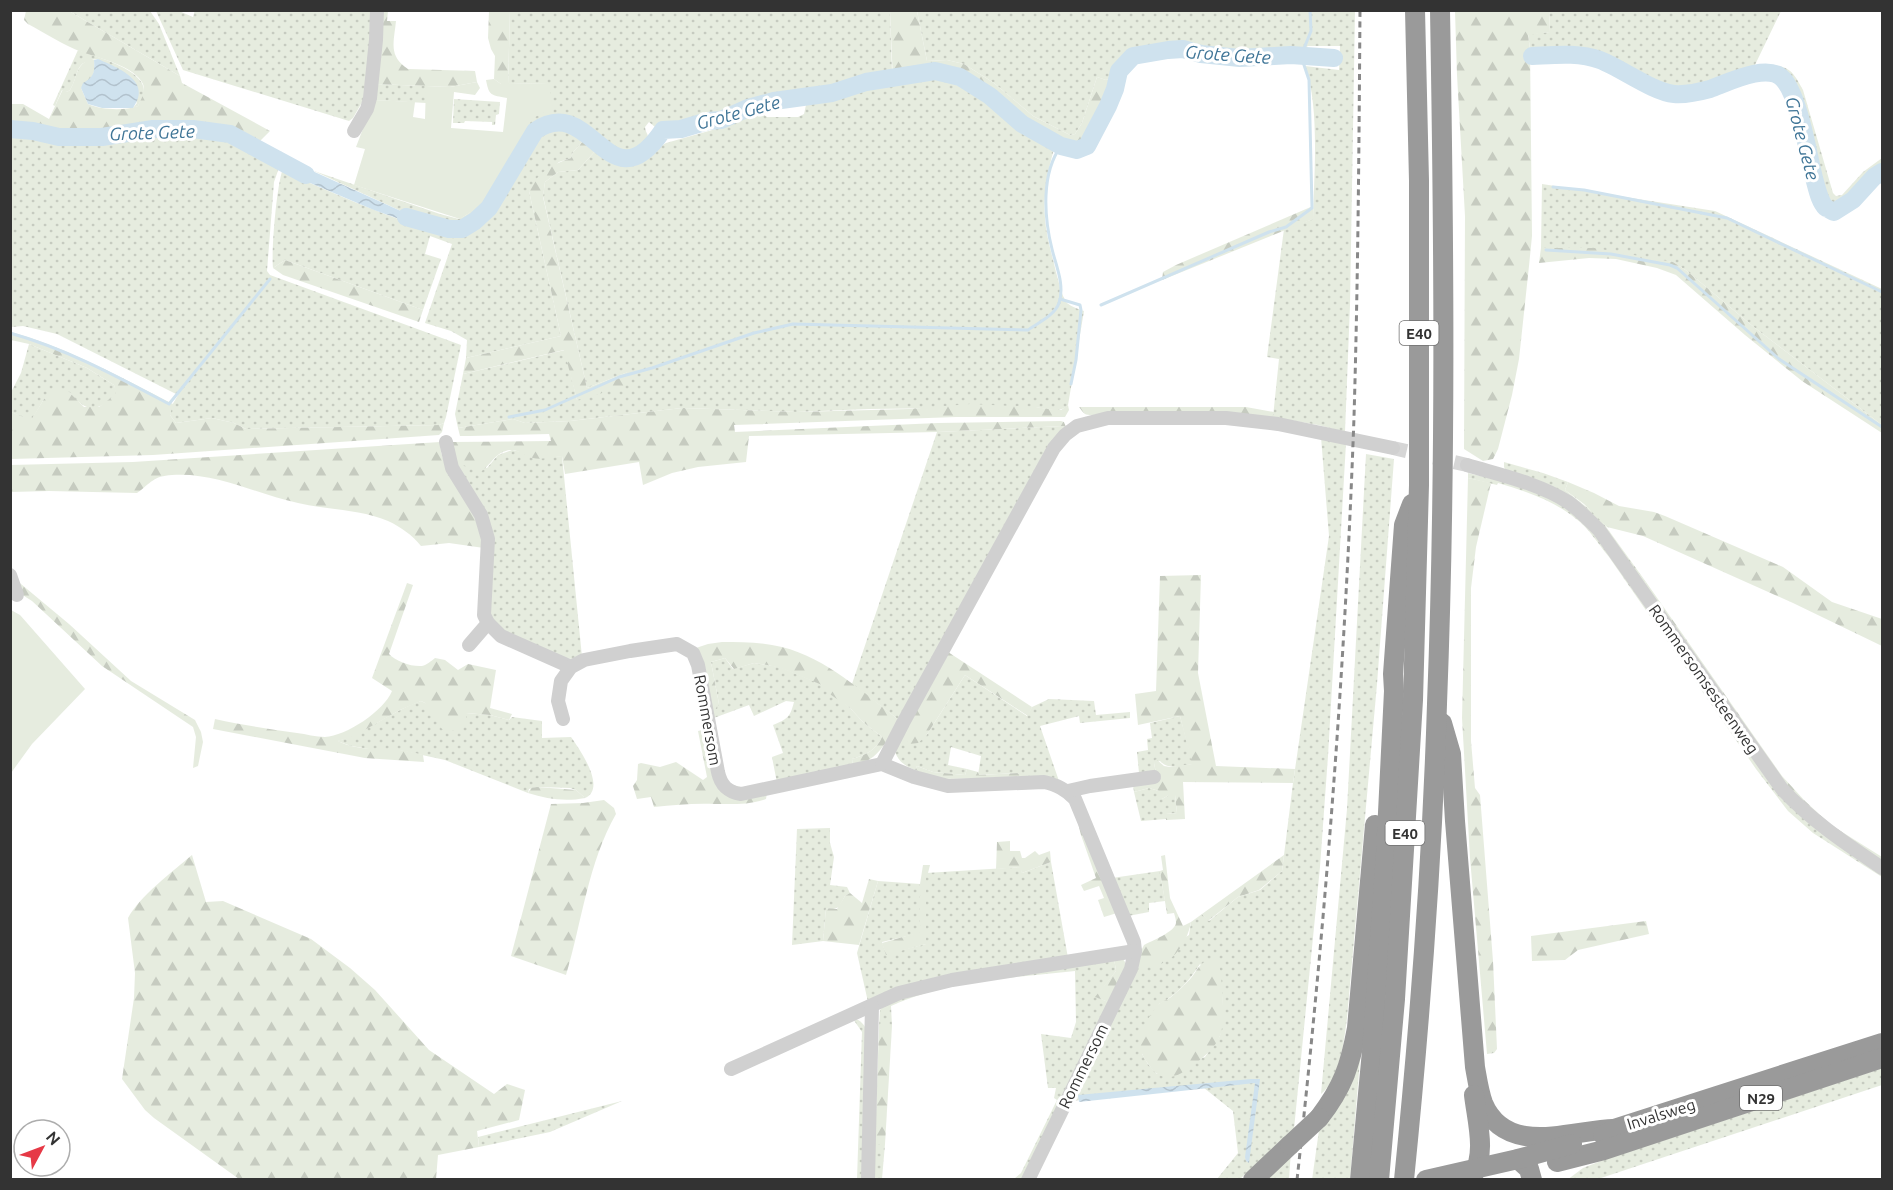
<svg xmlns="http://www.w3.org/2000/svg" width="1893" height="1190" font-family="Ubuntu,sans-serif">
<defs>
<pattern id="grass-dots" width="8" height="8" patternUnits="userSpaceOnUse" patternTransform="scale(1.5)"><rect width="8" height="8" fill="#e6ecdf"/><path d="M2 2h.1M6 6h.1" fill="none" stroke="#c6cbc0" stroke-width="1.8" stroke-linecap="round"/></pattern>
<pattern id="forest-firs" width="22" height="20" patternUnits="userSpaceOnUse" patternTransform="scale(1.5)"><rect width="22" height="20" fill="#e6ecdf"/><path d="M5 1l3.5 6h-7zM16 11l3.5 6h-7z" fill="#c6cbc0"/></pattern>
<pattern id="water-waves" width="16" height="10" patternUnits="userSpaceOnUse" patternTransform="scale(1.5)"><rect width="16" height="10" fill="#cfe2ee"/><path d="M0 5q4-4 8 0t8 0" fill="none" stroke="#b2c2cd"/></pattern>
</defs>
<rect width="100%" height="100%" fill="#fff"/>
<g fill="url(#grass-dots)" fill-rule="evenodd">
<polygon points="195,10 373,11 365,97 353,118 349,121 183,70 156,11 179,11 193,17"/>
<polygon points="69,11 150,11 159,24 180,76"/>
<path d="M510,11h380l2,61 -38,8 -29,10 -59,7 -43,19 -16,1 -21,7 -31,3 -6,-5 -4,5c0,4 3,7 3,10 2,12 -23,15 -31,16 -21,-14 -40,-43 -69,-33 -6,2 -12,4 -17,9l-48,81 -23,14 -11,1 -46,-13 -89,-41 126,43 19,5c23,-11 32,-33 45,-53 16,-28 31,-54 44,-83l-40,1z"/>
<path d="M917,11h438l-5,294 -5,127 -27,-7 -45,-8 6,-58 -12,-2 17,-128 29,-10c1,-45 7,-112 -8,-153l34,4 1,-24h-32l-7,5h-7l-63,3 -49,-9 -17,1 -27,5 -9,4 -14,12 -4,11 -5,2 -9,-3 -15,46 -7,11 -5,1 -37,-19 -39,-33 -30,-19 -17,-4 -20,1z"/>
<path d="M1549,11h232l-28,58c-26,6 -53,23 -80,20 -21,-3 -39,-20 -58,-28 -30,-14 -53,-13 -85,-12l-2,-15 22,-2z"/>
<path d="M78,50c17,7 69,19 66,43 -1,4 -4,9 -6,13l-5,2 4,-5 -39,-44c-25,2 -18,15 -28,31l-3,2 -5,-2 -7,16 -2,-1z"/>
<path d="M1762,64c25,2 29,3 41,26l30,103 3,3 6,-1 21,-23 19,-14v8l-38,34 -7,4 -5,-1 -7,-12 -33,-112 -7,-7 -22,-5z"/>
<path d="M941,77l37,19 19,16 27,19 30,18c-6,21 -11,46 -9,69 1,18 7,36 11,54 3,10 5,23 11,31 5,4 11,6 17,8l-16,94c-8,9 -21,4 -32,2l-167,2 -72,3 -115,-4 -112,13 -45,2 -12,-4 -55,9 -3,-14 8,-40 102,-24 12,50 51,-28 -41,16 -44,-192 2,-14 13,-10 20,-2 19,-21 11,12 16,3 10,-3 32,-18 57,-16 34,-17 10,7h31l6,-3 2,-9 87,-23z"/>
<polygon points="375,84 426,86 426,103 374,100"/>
<polygon points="454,99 500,102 499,114 496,115 495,125 492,125 492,122 465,121 464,123 453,123"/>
<path d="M548,126l20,2 18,10 -13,14 -2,6 -12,4 -30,29 32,145 -95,22 1,-18 -16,-9 -26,-8 27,-79 -22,-8 -5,18 16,5 -18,51 -138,-50 -12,8c-2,-17 4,-89 11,-102l11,5 2,4 -1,2c39,17 77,33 116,47 13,4 31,12 45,10 15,-2 31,-17 40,-29l42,-74z"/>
<polygon points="10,132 42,139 74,143 99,141 149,134 203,133 235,142 275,164 280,165 274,182 267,271 270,275 461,345 446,417 444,423 439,425 246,429 234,423 212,418 176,423 170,415 171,407 178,395 57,334 23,326 11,327"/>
<polygon points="1542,184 1715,211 1882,289 1882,425 1755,328 1687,271 1673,262 1541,248"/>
<path d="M29,344l58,24 27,17 3,9c-21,19 -30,19 -48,-2l-25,7 -13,22 -20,-9 -1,-18 11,-21z"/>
<polygon points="1063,426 1066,427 899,720 852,684 937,432"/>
<path d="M1321,437l25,6 -18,313 -8,111 -26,262 -54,50h-23l21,-26 -5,-42 -29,-23 -134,13 66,-135 53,-31 2,-13 11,-8 7,7 29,-24 22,-7 22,-19 11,-88 36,-247zM1200,964l22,31 1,10 -3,31 -15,21 -48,17 -9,-10 -6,-10 17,-50c18,-9 30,-23 41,-40z"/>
<polygon points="512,450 522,452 533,458 562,456 582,657 571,659 560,657 496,629 489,621 490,564 456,462 487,468 498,455"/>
<path d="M1366,454l28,5 -17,225 -30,334c-3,23 -7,61 -26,76l26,-285z"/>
<polygon points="1504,462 1543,473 1568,482 1565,490 1599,517 1646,582 1643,584 1603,529 1506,471 1504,467"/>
<path d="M1468,473l58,14 38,17 22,18 169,238 127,112v5l-69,-44 -25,-22 -32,-42 -147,-212c-11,-13 -20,-29 -34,-39 -22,-18 -50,-27 -77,-35l-1,2 -29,-7z"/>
<path d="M725,658l8,11 21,-6 26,4 43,18 27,23 13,14 19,15c-5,13 -17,18 -30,22l1,8 -76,16 -5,-26 11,-4 -10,-28c14,-6 17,-7 21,-23l-8,-1 -32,15 -5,-11 -38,14 -1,-12 9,-3 -8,-42z"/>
<path d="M965,675l62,41 5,-9 17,-8 45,2 2,14 34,-3v6l-50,5 -1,-7 -39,10 19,55 -38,-3 -2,-5 -41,2 3,-19 -30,-9 -3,18 19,4 -2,6 -32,-3 -16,-6 -2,4c-10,-4 -16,-8 -20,-18l7,-18 24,2z"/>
<path d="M421,701l45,22v-10l24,2 19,5 3,-3 30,4v17l29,-1c9,13 36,51 14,61l-9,-8 -6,-2 -33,-1 -8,2 -1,4 -83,-33 -46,-10h-24l-24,-4 -14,-5c31,-9 54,-30 84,-40z"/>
<path d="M1180,716l13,48c-12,2 -25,6 -33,-3l-6,2 2,10h-17l-2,-21 11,-2 -1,-11 5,-1 -2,-15z"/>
<polygon points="1149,788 1159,791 1162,799 1169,795 1175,795 1177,813 1166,814 1166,819 1141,821 1134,792"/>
<polygon points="830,828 830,843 834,857 830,885 847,887 850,893 845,896 839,907 833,909 826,908 823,941 792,945 797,829"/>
<polygon points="1051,862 1068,958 868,1002 857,953 878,881 920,884 920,933 882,942 886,954 926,944 926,873 1021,867 1022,873"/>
<polygon points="1160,871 1165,901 1149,903 1149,912 1128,916 1112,878"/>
<path d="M1114,958l2,13 -20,26 15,6 -89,176h-8l7,-6 36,-73 -3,-2 2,-10h-8l-7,-54 30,4 5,-16 -1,-51c-61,7 -127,9 -184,35l1,20h-13l1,-16 6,-7 41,-13z"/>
<path d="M853,1019c8,0 11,6 15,13l-4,147h-7l5,-147z"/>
<polygon points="1363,1025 1350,1179 1312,1180 1320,1123"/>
<polygon points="1882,1068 1882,1085 1598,1179 1567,1180 1583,1168 1606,1159"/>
<polygon points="622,1101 550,1132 479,1147 478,1137"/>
<polygon points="875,1144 885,1144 882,1179 874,1180"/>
<polygon points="1291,1151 1289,1179 1261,1179"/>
</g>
<g fill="url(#forest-firs)">
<path d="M26,11h43l111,65 2,7 88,48 -10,10 -18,-10 -22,-7 -70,-1 -84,9 -45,-10h-10l-1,-18h13l26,15 14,-30 4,3 3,-2c8,-13 4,-22 19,-31l5,1c2,15 -2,18 -13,28l7,16c14,6 36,7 50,2 3,-7 8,-14 5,-22 -8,-18 -45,-26 -61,-32 -19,-7 -37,-19 -54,-28l-4,-4z"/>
<path d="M381,11h7l-1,10h9c-2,21 -8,35 12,48l67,2 2,11 -27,5 -75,-3z"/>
<polygon points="489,11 510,11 508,84 501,84 494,79 495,56 491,49 488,38"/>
<polygon points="890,11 917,11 927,61 947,60 964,64 994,83 1033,116 1070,135 1075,134 1082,123 1097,77 1106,80 1111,78 1107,100 1087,138 1082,143 1073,145 1071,154 1065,155 1024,131 997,112 978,96 942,77 893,82"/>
<polygon points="1455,11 1549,11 1550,32 1528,35 1530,49 1532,236 1529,266 1519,359 1512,395 1498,449 1493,459 1483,461 1464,449 1465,216 1457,75"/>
<path d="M586,138l11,11 -19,21 -20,2 -13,10 -2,15 44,191 41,-16c2,7 2,10 -4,15l-47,13 -13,-50 -101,24 3,-16 95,-22 -32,-145c8,-18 23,-27 42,-33l2,-6z"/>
<polygon points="1313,206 1313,219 1162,280 1163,272 1176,265"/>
<polygon points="1541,248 1595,248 1673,262 1687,271 1755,328 1882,425 1882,433 1802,381 1745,335 1676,275 1657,268 1616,259 1589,258 1539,263"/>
<polygon points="285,260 423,310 419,322 283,275 273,268"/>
<path d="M11,332c57,16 109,45 162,72l-3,11 6,8 36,-5 22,5 12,6 193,-4 5,-2 -2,9 -3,3 -286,20 -142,4v-47l20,8 13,-21 14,-9 11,2 15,15h15l17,-13 -2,-9 -27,-17 -58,-24 -18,-4z"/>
<path d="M970,404l66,3 18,3h7l7,-5 1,5 -4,7h-109l-222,8 1,7 203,-9 123,-2 3,1 2,5 -3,-1 -126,6 -188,4 -3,26 -48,5 -26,6 -29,12 -4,-23 -74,12 -3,-18c-8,1 -21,4 -29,2 -12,-3 -17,-13 -32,-5 -8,4 -12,14 -21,19l-24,-10 -6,-18 3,-2 98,-1 -2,-7 -79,2h-10l-2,-8 55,-9 12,4 45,-2 112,-13 115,4 112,-3z"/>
<path d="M1079,407h167l28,5 -1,5c-49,-5 -97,-7 -147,-5 -9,0 -35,5 -41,2 -3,-2 -4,-5 -6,-7z"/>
<path d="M440,442l1,10 3,10 31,45 9,41 -35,-5 -28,3c-9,-11 -20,-19 -33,-25 -28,-12 -61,-11 -90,-18 -42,-9 -82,-31 -126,-28 -19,1 -21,8 -35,18l-88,-2 -38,1 -1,-27 123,-3z"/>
<polygon points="1468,478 1491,483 1476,547 1471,588 1471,741 1475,788 1480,795 1493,961 1497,1049 1494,1053 1487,1054 1470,858 1462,718"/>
<polygon points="1568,482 1594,493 1619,506 1654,512 1665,516 1783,567 1832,602 1882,619 1882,646 1793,603 1643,536 1607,527 1584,504 1565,490"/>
<polygon points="1201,575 1198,673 1216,766 1295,769 1293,783 1183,782 1185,819 1166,820 1166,814 1177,813 1175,795 1169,795 1162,799 1157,796 1159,791 1149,788 1134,792 1132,778 1156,773 1154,763 1156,759 1164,766 1170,767 1192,764 1180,716 1138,725 1135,694 1156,691 1160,576"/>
<polygon points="15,579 69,624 131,681 195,720 201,732 203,742 198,766 193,768 196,737 193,727 102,666 32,601 21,594"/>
<path d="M1646,582l136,194 23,25 26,24 51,32v6c-39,-23 -70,-47 -101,-81l-138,-198z"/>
<path d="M407,583l6,2 -24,69c7,7 22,13 33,12 5,-1 9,-5 13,-8l10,2 13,10 10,-6 28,6 -6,38 22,6 -3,6 -19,-5 -24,-2v10c-7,9 -14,8 -24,6l-17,-26 -4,-2 -21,9 -46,26 -16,5c23,11 39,6 62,9 8,1 16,3 23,5l1,7 -59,-4 -152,-29 2,-10c27,6 55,10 82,14 9,1 19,4 28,4 21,-1 59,-26 67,-46l-20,-13z"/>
<path d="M722,642c20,0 40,0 60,5 44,11 82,46 117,73 -13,22 -19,39 -46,47l-1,-8c13,-4 25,-9 30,-22l-19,-15 -13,-14 -29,-20 1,-3 -41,-17 -14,-3 -13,-2 -20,6 -9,-11 -14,4 8,42 -2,5 -7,-2 -14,-59 12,-4z"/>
<polygon points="948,652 1032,707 1028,716 965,675 926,736 918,743 909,744 902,734"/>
<path d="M706,730l9,51 52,12 -1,6c-17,6 -33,5 -51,5 -20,-1 -40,1 -61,3l-3,-10 -14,2 -4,-13 4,-6 1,-16 3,-1 19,4 16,-5 27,18 4,-3 -9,-46z"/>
<polygon points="917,766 933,772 965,775 967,769 978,772 979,775 1020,773 1021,778 938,779 915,770"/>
<path d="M537,787l39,3 9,8c-20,4 -38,1 -57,-5l3,-5z"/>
<path d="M604,800l10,8 2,6c-28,49 -34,107 -50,161l-55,-19 40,-152 32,-1z"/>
<polygon points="1073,804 1130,941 1127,942 1117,913 1104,917 1098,900 1104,898 1099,886 1084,891 1081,885 1096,878 1081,835"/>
<polygon points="1010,841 1010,851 1020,851 1022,858 1025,858 1035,851 1039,855 1050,851 1051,862 1022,873 1020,867 996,869 997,842"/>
<path d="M192,855l14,47 17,-1 88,38 39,29 25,22 54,60 65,44 13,-10 18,6 -6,30 -42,11 2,16 -41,8 -2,24h-197l-85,-61 -9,-8 -23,-31 12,-81 1,-25 -7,-55c11,-21 45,-47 64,-63z"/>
<path d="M1165,855l5,43 13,28 8,-4c-5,27 -25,50 -55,44l2,-15 4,-2 2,-4c7,-4 31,-13 32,-22 0,-3 -1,-7 -2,-10l-7,1 -7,-43 3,-1 -2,-14z"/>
<polygon points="1284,855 1282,871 1259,890 1238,897 1208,921 1202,914"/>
<polygon points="923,865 930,865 928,873 926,874 926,944 886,955 882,943 920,932 920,884"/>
<polygon points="869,879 878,881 859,945 823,941 826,908 837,909 845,896 850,893 862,903"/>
<polygon points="1646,921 1649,934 1578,950 1565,960 1532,961 1531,936"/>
<polygon points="1114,958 1123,959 1127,965 1111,1003 1095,997 1116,971"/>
<path d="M1214,959l5,4c3,16 7,59 1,73 -5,12 -18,23 -28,30 -7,5 -16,12 -25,11 -8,0 -14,-6 -18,-12 -14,-18 -11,-28 -1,-46 3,-4 7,-12 11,-15 3,-3 8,-4 12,-7 7,-6 14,-12 20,-19 8,-10 9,-17 23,-19z"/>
<polygon points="879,1026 892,1026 885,1144 875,1144"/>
</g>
<g fill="#e6ecdf">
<path d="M494,79l7,5 48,-1 4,25 -20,10 -46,78 -10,12 -17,11 -106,-34 11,-36 -9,-2 18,-47 41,2 -2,15 12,2 1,-33 24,1 27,-5 3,6 -5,7 -21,-3 -3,36 52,4 4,-34c-16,-3 -18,-2 -21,-18z"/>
<polygon points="11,610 20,615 85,689 32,744 11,773"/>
</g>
<g fill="url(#water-waves)">
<path d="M98,59c20,9 55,22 35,49h-31l-14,-4 -7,-16 2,-5c11,-6 12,-11 11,-23z"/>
<polygon points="242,131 277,151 282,152 280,155 283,157 280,165 275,164 235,142"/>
<polygon points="286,159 403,212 429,220 430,230 374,210 296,177 297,175 294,171 284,166"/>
<polygon points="1251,1079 1260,1079 1249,1163 1246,1161 1245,1157 1255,1083 1079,1102 1078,1095"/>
</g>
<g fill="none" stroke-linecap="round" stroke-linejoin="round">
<g stroke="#cfe2ee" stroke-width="3">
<polyline points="1553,187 1584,190 1727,218 1882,292"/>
<polyline points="1546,250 1611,254 1670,265 1677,268 1779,359 1882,427"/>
<polyline points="1060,299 1080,305 1081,310 1076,360 1071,384"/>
<polyline points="1101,305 1269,232 1286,227 1312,208 1309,80 1301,56 1311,31 1310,10"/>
<path d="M10,333c57,16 108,44 159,71l101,-125"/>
<path d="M509,417l36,-7 74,-33 33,-9 102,-35 39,-9 235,6c10,-7 27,-15 31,-27 6,-18 -3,-37 -7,-54 -8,-32 -11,-76 9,-103"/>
</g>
<g stroke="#cfe2ee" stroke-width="18">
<path d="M1532,56c22,-1 46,-4 68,4 21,8 53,32 74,34 12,1 25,-2 36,-5 17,-6 58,-27 73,-10 16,17 25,75 31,99 3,10 5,23 12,30 1,0 7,4 8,4l19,-12 21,-23 8,-5"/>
<polyline points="10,129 33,131 59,137 102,137 153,129 193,129 230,134 306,175"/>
<path d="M406,217l43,12h13l13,-8 14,-13 46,-77c57,-40 74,79 128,-1l18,-1 27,-8 13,-1 27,-12 26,-7 58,-8 34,-11 69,-11 25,6 30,19 32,28 39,22 16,4 10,-4 21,-40 7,-17 4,-18 14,-15 35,-6 15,-1 18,5 39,4 51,-3 43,3"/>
</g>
<polyline stroke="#d6d6d6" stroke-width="14" stroke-dasharray="14 7" stroke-linecap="butt" points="1393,448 1467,465"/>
<g stroke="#d0d0d0" stroke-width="14">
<polyline points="354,131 367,109 370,98 376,40 377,10"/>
<polyline points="446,442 452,468 481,515 488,539 484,615 488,623 501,636 571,667"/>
<path d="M1467,465c33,10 71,18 101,37 11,8 21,18 31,28l183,259c31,33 63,54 100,79"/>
<polyline points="10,575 17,595"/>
<polyline points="469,645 488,623"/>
<path d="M563,719l-5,-18 3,-20 10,-14 13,-7 46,-9 47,-7 16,9 5,12 20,107c3,14 10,20 23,22l141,-30 32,13 34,9 96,-4c13,3 21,7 31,17l59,143 1,9 -4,18 -103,211"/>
<polyline points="882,764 903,723 1054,448 1065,435 1077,426 1108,418 1226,418 1278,424 1393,448"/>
<polyline points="1068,791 1090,786 1154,777"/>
<polyline points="731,1069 899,993 952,980 1135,951"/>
<polyline points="868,1180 872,1006"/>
</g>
<g stroke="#9a9a9a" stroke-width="20">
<path d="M1442,723l9,31 4,67 20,246c2,11 4,25 8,36 23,55 89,27 131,26"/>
<path d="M1319,1118c24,-31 31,-52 38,-90l18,-203"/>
<polyline points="1603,1135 1614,1129 1882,1043"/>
<polyline points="1518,1159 1529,1169 1532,1180"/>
<polyline points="1557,1162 1604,1150 1882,1058"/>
<path d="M1472,1177c15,-23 5,-56 2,-82"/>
<polyline points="1253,1180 1290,1145"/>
<polyline points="1360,1180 1372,1051 1386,853 1394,691 1393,674 1404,525 1412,504"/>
<polyline points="1379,1180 1395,999 1413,700 1419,485 1419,181 1415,10"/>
<path d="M1404,1180c16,-158 28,-317 33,-476 9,-231 7,-462 3,-694"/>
<polyline points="1426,1180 1518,1159 1572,1144"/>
</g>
<path stroke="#888" stroke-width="3" stroke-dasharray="6 4.5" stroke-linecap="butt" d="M1297,1180c28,-254 48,-509 57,-763 4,-136 5,-271 6,-407"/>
<polyline stroke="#9a9a9a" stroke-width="20" points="1290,1145 1319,1118"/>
</g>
<g text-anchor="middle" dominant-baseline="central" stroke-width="6" stroke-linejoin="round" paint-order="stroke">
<g fill="#fff" stroke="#707070" stroke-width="1.5">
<rect x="1399.5" y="321" width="39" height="24" rx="4.5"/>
<rect x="1385.5" y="821" width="39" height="24" rx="4.5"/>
<rect x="1740" y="1086" width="42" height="24" rx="4.5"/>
</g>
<g font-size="15" font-weight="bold" fill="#333">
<text x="1419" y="333">E40</text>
<text x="1405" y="833">E40</text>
<text x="1761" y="1098">N29</text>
</g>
<g font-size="16" fill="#333" stroke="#fff">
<text transform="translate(1704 679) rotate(55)">Rommersomsesteenweg</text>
<text transform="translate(708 720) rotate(80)">Rommersom</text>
<text transform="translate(1083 1066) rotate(-64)">Rommersom</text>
<text transform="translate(1661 1114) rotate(-17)">Invalsweg</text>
</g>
<g font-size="18" font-style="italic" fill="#3f7597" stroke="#fff">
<text transform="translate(1228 54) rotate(4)">Grote Gete</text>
<text transform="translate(738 112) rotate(-15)">Grote Gete</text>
<text transform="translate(152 132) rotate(-2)">Grote Gete</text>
<text transform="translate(1803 138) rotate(75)">Grote Gete</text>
</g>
</g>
<rect width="1893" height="1190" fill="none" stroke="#333333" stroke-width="24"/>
<g transform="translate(42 1148) rotate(49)"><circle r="28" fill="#ffffff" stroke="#adadad" stroke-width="1.5"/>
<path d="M0-4.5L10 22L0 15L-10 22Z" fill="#e63946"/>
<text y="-9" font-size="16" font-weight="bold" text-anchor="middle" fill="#333333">N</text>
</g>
</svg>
